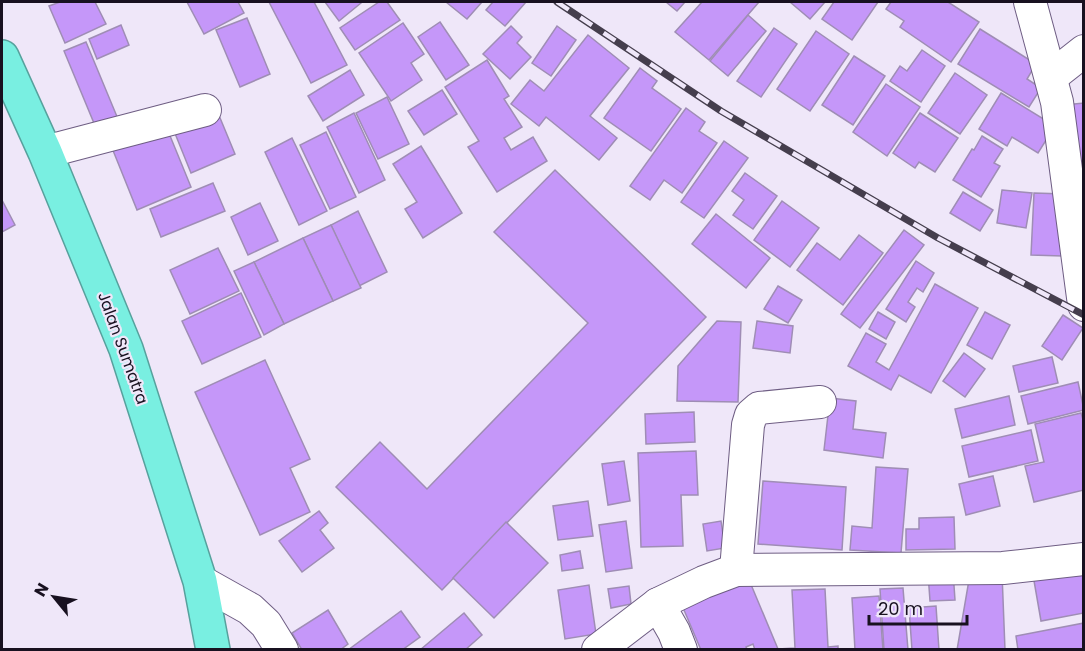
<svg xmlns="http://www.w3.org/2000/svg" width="1085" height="651" font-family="Poppins,sans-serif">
<rect width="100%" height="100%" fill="#efe7f9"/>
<g fill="#c597f9" stroke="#9f8db5" stroke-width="1.5">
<polygon points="60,2 95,2 106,24 65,43 49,6"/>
<polygon points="187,2 238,2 244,13 204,34"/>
<polygon points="269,2 314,2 347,65 311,83"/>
<polygon points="325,2 360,2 361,3 339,21"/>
<polygon points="379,2 387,2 400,20 355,50 340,28"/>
<polygon points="446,2 482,2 467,19"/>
<polygon points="493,2 526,2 505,26 486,10"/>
<polygon points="666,2 685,2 677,11"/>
<polygon points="702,2 759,2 709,60 675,32"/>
<polygon points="790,2 825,2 810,19"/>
<polygon points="834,2 878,2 852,40 822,19"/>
<polygon points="891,2 948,2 979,22 951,62 900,27 904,21 886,9"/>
<polygon points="748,15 766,31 728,76 710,61"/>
<polygon points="247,18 270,74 240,87 216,30"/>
<polygon points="440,22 469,65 446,80 418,37"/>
<polygon points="403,23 424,54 411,63 422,80 391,101 359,53"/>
<polygon points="121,25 129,45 97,59 89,39"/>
<polygon points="511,26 522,37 517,43 531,57 510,79 483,54"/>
<polygon points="557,26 576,40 551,76 532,63"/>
<polygon points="774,28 797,44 761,97 737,81"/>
<polygon points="980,29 1036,64 1027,79 1041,88 1029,107 958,64"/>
<polygon points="816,31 849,54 810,111 777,89"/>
<polygon points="588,35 629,68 590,116 617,138 599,160 546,117 539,126 511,104 530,80 544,91"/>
<polygon points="86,42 118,119 96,128 64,51"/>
<polygon points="922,50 945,66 921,102 890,81 900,66 907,71"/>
<polygon points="854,56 885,76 853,125 822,105"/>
<polygon points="487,60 509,96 504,99 522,127 504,138 511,150 533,137 547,161 497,192 468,147 479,141 445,87"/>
<polygon points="640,68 657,81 652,88 681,109 651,151 604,118"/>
<polygon points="350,70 364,95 323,121 308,96"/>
<polygon points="955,73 987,95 960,134 928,113"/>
<polygon points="886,84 920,107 887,156 853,132"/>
<polygon points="442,90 457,114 424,135 408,111"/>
<polygon points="1001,93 1055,126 1038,153 1012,137 1007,146 979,129"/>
<polygon points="387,97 409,144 378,159 356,113"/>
<polygon points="1084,103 1084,160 1069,162 1064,105"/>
<polygon points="686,108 705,122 699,131 717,143 682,193 664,180 650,200 630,186"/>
<polygon points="218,113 235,154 191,173 174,131"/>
<polygon points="354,113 385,180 359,193 327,127"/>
<polygon points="920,113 958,138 935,172 919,162 915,168 893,153"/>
<polygon points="166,126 191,187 137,210 112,148"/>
<polygon points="326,132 356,197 330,209 300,145"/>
<polygon points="982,136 1003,149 994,163 1000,166 981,197 953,180 972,149 974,150"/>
<polygon points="292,138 327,211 299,225 265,152"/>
<polygon points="724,141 748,158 704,218 681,202"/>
<polygon points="421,146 462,213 423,238 405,209 417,202 393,164"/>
<polygon points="555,170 706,317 442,590 336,487 380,442 427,489 588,323 494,232"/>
<polygon points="745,173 777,196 753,229 733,215 744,200 732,191"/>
<polygon points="213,183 225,211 161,237 150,209"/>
<polygon points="1002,190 1032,193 1026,228 997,223"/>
<polygon points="963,192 993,210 980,231 950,213"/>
<polygon points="1034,193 1065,194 1062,256 1031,255"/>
<polygon points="2,200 15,225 2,232"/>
<polygon points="782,201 819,228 790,267 754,240"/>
<polygon points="260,203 278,241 248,255 231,217"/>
<polygon points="358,211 387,272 359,286 331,225"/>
<polygon points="716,214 770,258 746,288 692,244"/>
<polygon points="331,225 361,288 333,301 303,238"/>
<polygon points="904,230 924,245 860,328 841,314"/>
<polygon points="859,235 883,253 843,305 797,270 817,243 840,260"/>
<polygon points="303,238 333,301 284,324 254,262"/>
<polygon points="218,248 239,291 190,314 170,270"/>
<polygon points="916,261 934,273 923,292 917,288 908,302 915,307 906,322 886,309"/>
<polygon points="254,262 284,324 264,335 234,271"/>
<polygon points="935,284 978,308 931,393 899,375 891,390 848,366 866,333 886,344 876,362 889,370"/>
<polygon points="778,286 802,300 788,323 764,309"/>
<polygon points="241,293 261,337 202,364 182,321"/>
<polygon points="878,312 895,322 886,339 869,329"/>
<polygon points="985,312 1010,325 992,359 967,345"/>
<polygon points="1063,315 1083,328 1062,360 1042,346"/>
<polygon points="717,321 741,322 738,402 677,401 678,366"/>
<polygon points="757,321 793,326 790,353 753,348"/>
<polygon points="964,353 985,369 965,397 943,381"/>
<polygon points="1052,357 1058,383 1019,392 1013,366"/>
<polygon points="265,360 310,459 290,468 310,512 260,535 195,392"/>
<polygon points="1078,382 1084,410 1028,424 1021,396"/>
<polygon points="1009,396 1015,425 962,438 955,409"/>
<polygon points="830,398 856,401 853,429 886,433 883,458 824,450"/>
<polygon points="694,412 695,442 646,444 645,414"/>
<polygon points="1081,413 1084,423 1084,490 1034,502 1025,466 1044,462 1035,424"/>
<polygon points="1031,430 1038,461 969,477 962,446"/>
<polygon points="696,451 698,495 681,495 683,546 641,547 638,453"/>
<polygon points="624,461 630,501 608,505 602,464"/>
<polygon points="876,467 908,469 901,553 850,550 852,526 872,528"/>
<polygon points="993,476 1000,506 966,515 959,484"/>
<polygon points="763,481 846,487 842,550 758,544"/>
<polygon points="588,501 593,536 558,540 553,506"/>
<polygon points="319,511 328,523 320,530 334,548 302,572 279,541"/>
<polygon points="954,517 955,549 906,550 906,529 919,529 919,518"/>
<polygon points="626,521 632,568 606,572 599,525"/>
<polygon points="721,521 725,548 707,551 703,524"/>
<polygon points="506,522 548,563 494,618 453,578"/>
<polygon points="580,551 583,568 562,571 560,555"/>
<polygon points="1084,566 1084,613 1041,621 1033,575"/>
<polygon points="953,571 955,600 930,601 928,573"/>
<polygon points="1002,573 1005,650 957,650 970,574"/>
<polygon points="747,575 778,649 795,648 792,590 825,589 828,647 838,646 838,650 755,650 753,644 746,647 747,650 701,650 681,603"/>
<polygon points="589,585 596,634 565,639 558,590"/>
<polygon points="629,586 631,604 611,608 608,589"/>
<polygon points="903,588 908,650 884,650 880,589"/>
<polygon points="879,596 883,650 855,650 852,598"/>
<polygon points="936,606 939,650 912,650 909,608"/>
<polygon points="328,610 348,644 340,650 302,650 292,633"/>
<polygon points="401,611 420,637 402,650 348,650"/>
<polygon points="464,613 482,635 465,650 420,650"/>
<polygon points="1084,623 1084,650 1018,650 1016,636"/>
</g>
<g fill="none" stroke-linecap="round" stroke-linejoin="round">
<g stroke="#6e5d83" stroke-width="34">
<g id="minor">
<polyline points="1030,2 1057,102 1084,305"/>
<polyline points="1051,77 1084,51"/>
<polyline points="45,152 205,110"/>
<polyline points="736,570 748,425 751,415 759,408 820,402"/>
<polyline points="200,581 250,609 266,624 282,650"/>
<polyline points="658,604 674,632 681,650"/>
<polyline points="598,650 658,604 704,582 736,570 1003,568 1084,559"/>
</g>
</g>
<g stroke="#57a19d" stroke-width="36">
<polyline id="highway" points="2,57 45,152 126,349 200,581 213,650"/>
</g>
<use href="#minor" stroke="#fff" stroke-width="32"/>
<use href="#highway" stroke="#79efe1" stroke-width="33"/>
<g stroke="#453e4d" stroke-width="7">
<polyline id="rail" points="557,2 721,111 938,238 1084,315"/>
</g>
<use href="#rail" stroke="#efe7f9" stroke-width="4.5" stroke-dasharray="14" stroke-linecap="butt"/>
</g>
<g text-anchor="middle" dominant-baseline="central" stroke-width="4.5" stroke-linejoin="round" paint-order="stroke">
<g font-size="16" fill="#181120" stroke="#efe7f9">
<text transform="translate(123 348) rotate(70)">Jalan Sumatra</text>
</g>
</g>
<rect width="1085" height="651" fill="none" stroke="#181120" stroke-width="6"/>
<g transform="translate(54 597) rotate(300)" stroke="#efe7f9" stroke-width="4.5" paint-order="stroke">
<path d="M0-4.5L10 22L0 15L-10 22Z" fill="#181120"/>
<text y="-9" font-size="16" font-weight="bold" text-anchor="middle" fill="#181120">N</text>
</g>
<path d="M869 615v9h98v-9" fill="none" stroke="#181120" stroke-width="3"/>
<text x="878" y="615" font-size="18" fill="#181120" stroke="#efe7f9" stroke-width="4.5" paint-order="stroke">20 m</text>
</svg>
